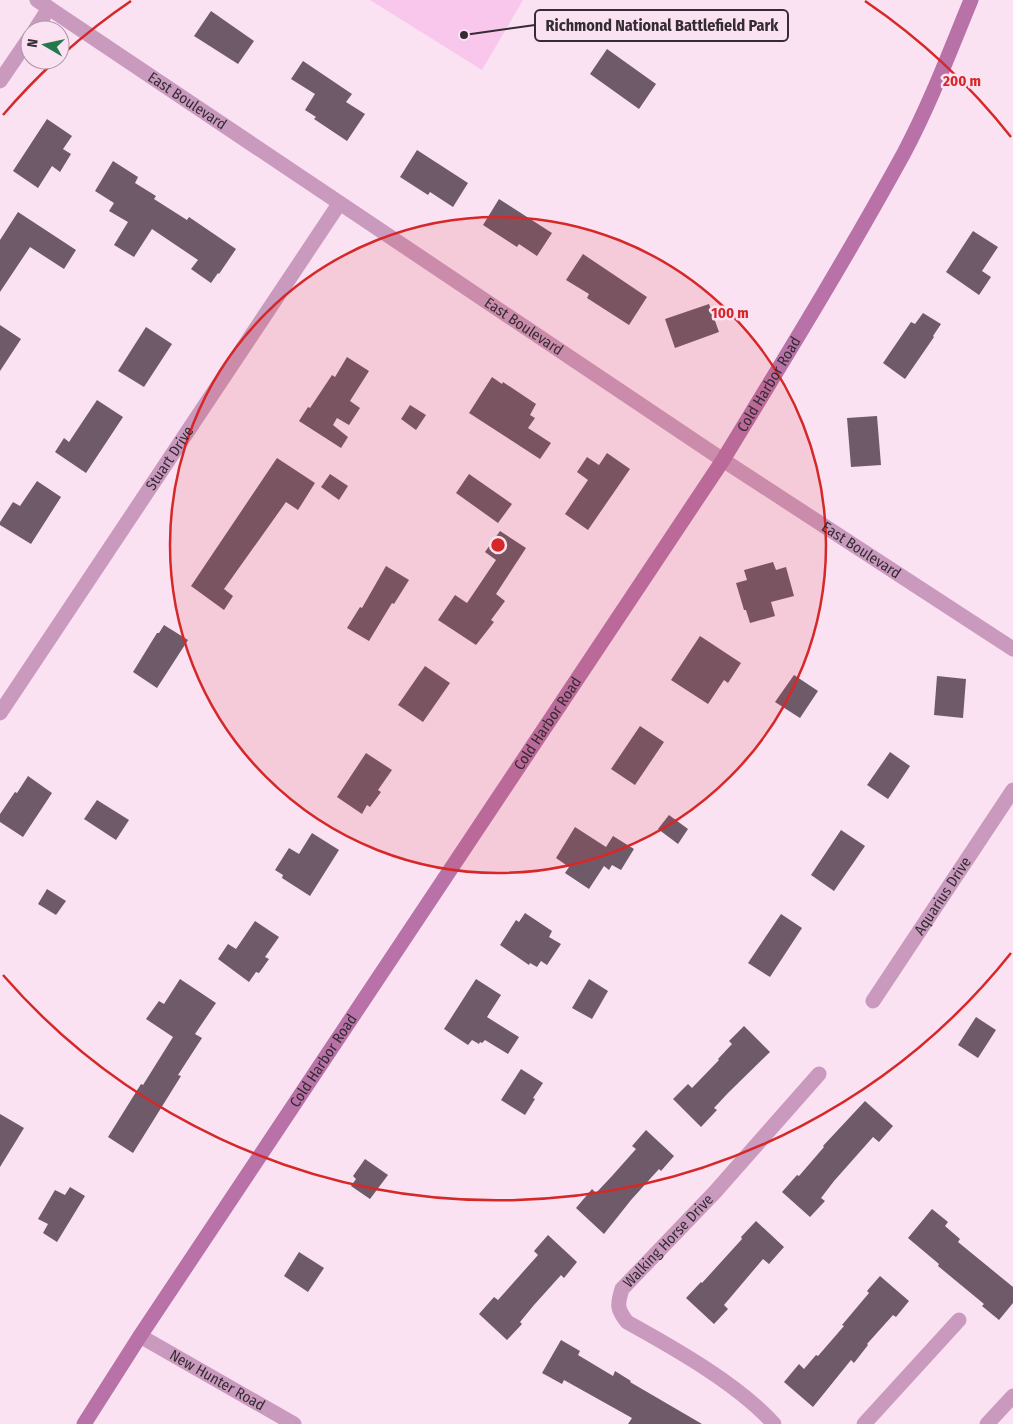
<svg xmlns="http://www.w3.org/2000/svg" width="1013" height="1424" font-family="'Fira Sans Condensed',sans-serif">
<rect width="100%" height="100%" fill="#fae2f3"/>
<polygon fill="#f8c7eb" points="370,0 523,0 482,70"/>
<g fill="#6f5a69">
<polygon points="211,11 254,41 238,64 194,36"/>
<polygon points="607,49 656,84 639,109 590,74"/>
<polygon points="303,61 352,94 346,102 365,114 347,141 314,119 316,117 305,110 315,94 291,79"/>
<polygon points="47,119 72,136 63,149 71,154 60,172 52,166 38,188 13,171"/>
<polygon points="417,150 468,183 453,207 430,192 428,195 400,177"/>
<polygon points="113,161 138,177 135,183 156,196 154,199 187,220 189,217 236,249 219,274 218,273 211,283 191,269 198,260 152,229 134,257 114,245 128,222 109,211 114,203 95,191"/>
<polygon points="499,199 552,233 537,256 519,244 517,247 483,225"/>
<polygon points="18,212 76,250 64,269 30,247 0,292 0,240"/>
<polygon points="973,231 998,247 982,271 991,277 979,295 946,272"/>
<polygon points="583,254 647,297 629,325 587,298 589,294 566,280"/>
<polygon points="709,304 719,332 675,348 665,319"/>
<polygon points="923,313 941,324 933,336 934,337 905,379 883,363 911,322 915,324"/>
<polygon points="0,325 21,339 0,371"/>
<polygon points="146,327 172,344 144,387 118,371"/>
<polygon points="347,357 369,371 350,401 360,408 349,425 337,418 333,425 348,437 341,448 299,421 308,407 310,408 332,375 335,377"/>
<polygon points="492,377 502,384 503,382 536,404 530,415 535,418 528,428 551,443 540,459 469,413"/>
<polygon points="97,400 123,417 86,473 55,452 64,438 69,442"/>
<polygon points="410,405 426,415 416,430 401,419"/>
<polygon points="877,416 881,465 851,467 847,418"/>
<polygon points="607,453 630,469 588,530 565,514 588,480 577,472 587,457 599,465"/>
<polygon points="277,458 315,483 298,510 286,502 224,589 233,596 224,610 191,586"/>
<polygon points="330,474 348,486 339,500 321,487"/>
<polygon points="469,474 512,504 498,523 456,493"/>
<polygon points="37,481 61,497 31,544 0,525 0,522 13,502 20,506"/>
<polygon points="500,531 526,548 496,594 505,601 491,620 494,622 476,645 438,620 455,595 467,603 496,560 485,552"/>
<polygon points="773,562 776,570 786,567 794,596 771,602 775,616 750,623 746,610 744,610 736,583 747,580 744,570"/>
<polygon points="386,566 409,580 394,604 392,603 369,641 347,628 360,607 362,608"/>
<polygon points="164,625 188,640 157,688 133,672 157,633 159,633"/>
<polygon points="700,636 741,663 728,683 724,680 708,704 671,680"/>
<polygon points="425,666 450,683 423,722 398,705"/>
<polygon points="794,675 818,691 800,718 775,702"/>
<polygon points="937,676 966,679 963,718 934,715"/>
<polygon points="640,726 664,742 635,785 611,769"/>
<polygon points="890,752 910,766 888,799 867,785"/>
<polygon points="366,753 392,770 378,790 381,792 370,807 367,805 362,814 337,797"/>
<polygon points="28,776 52,793 23,837 0,822 0,814 15,792 17,793"/>
<polygon points="97,800 129,820 116,840 84,819"/>
<polygon points="669,815 688,829 678,844 658,829"/>
<polygon points="575,827 606,847 613,836 634,849 621,870 612,865 609,870 604,866 589,889 565,873 569,867 556,858"/>
<polygon points="841,830 865,846 834,891 811,875"/>
<polygon points="312,833 339,850 310,896 282,878 283,875 275,870 289,848 299,854"/>
<polygon points="47,889 66,901 56,915 38,904"/>
<polygon points="525,913 552,931 549,937 561,944 547,965 541,961 537,967 530,963 529,965 500,945 516,920 519,922"/>
<polygon points="781,914 802,928 770,977 748,963"/>
<polygon points="255,921 279,937 265,957 269,959 259,973 256,972 249,982 218,959 228,944 236,949"/>
<polygon points="180,979 216,1003 195,1034 202,1038 178,1075 181,1076 133,1153 108,1137 141,1084 143,1085 173,1037 146,1019 159,1001 164,1004"/>
<polygon points="476,979 501,995 487,1017 519,1037 508,1054 485,1040 482,1043 480,1042 479,1044 472,1040 468,1045 444,1029"/>
<polygon points="589,979 608,991 592,1019 572,1008"/>
<polygon points="976,1017 996,1030 978,1058 958,1045"/>
<polygon points="744,1026 770,1052 728,1093 714,1108 717,1110 701,1127 673,1099 688,1084 692,1088 719,1060 718,1059 732,1044 729,1041"/>
<polygon points="521,1069 543,1083 533,1098 535,1099 525,1115 501,1100"/>
<polygon points="865,1101 893,1126 879,1142 873,1137 834,1181 821,1198 825,1201 810,1217 782,1192 797,1175 799,1176 824,1147 823,1146"/>
<polygon points="0,1114 24,1128 0,1167"/>
<polygon points="646,1130 674,1156 661,1171 659,1169 631,1200 604,1234 576,1208 592,1189 596,1193 612,1176 636,1149 632,1146"/>
<polygon points="365,1159 388,1175 370,1199 351,1186 356,1179 353,1176"/>
<polygon points="70,1187 85,1196 57,1242 43,1233 48,1224 38,1219 55,1190 65,1195"/>
<polygon points="932,1209 948,1222 945,1226 960,1239 958,1242 1013,1287 1013,1303 999,1320 982,1306 984,1304 938,1266 939,1264 908,1238"/>
<polygon points="756,1221 784,1247 769,1264 763,1259 724,1305 728,1309 714,1324 686,1298 701,1282 702,1283 742,1239 741,1237"/>
<polygon points="548,1235 577,1262 564,1278 561,1275 534,1305 520,1322 522,1324 507,1340 479,1314 494,1297 498,1300 538,1255 534,1251"/>
<polygon points="299,1252 324,1268 308,1292 284,1276"/>
<polygon points="880,1276 909,1301 896,1317 893,1315 867,1344 868,1345 854,1363 851,1360 813,1407 784,1382 799,1364 804,1369 816,1355 818,1356 844,1326 842,1325 869,1293 867,1291"/>
<polygon points="561,1340 580,1351 578,1355 613,1376 615,1371 631,1381 630,1382 702,1424 628,1424 632,1418 564,1380 562,1384 542,1373"/>
</g>
<g fill="none" stroke-linecap="round" stroke-linejoin="round">
<g stroke="#ca9abe" stroke-width="15">
<path id="s1" d="M37,0l686,460 290,189"/>
<polyline points="35,30 49,8"/>
<polyline points="0,81 30,37"/>
<path id="s2" d="M0,713l339,-509"/>
<path id="s3" d="M873,1001l140,-211"/>
<path id="s4" d="M140,1336l154,88"/>
<path id="s5" d="M774,1424c-36,-40 -100,-76 -147,-102 -10,-13 -10,-17 -5,-33l93,-97 104,-118"/>
<polyline points="864,1424 959,1320"/>
<polyline points="987,1424 1013,1396"/>
</g>
<path stroke="#b872a8" stroke-width="15" id="s6" d="M84,1424l56,-88 583,-876c62,-102 124,-203 181,-307 26,-49 46,-102 67,-153"/>
</g>
<circle cx="498" cy="545" r="328" fill="#d62828" fill-opacity=".12"/>
<g fill="none" stroke="#d62828" stroke-width="2.5">
<circle cx="498" cy="545" r="328"/>
<path d="M1011 953A656 656 0 0 1 3 975M3 115A656 656 0 0 1 55 61M63 54A656 656 0 0 1 131 1M865 1A656 656 0 0 1 1011 137"/>
</g>
<g text-anchor="middle" dominant-baseline="central" stroke-width="5" stroke-linejoin="round" paint-order="stroke">
<g font-size="15" fill="#352c33" stroke="#fae2f3">
<text stroke="none"><textPath href="#s1" startOffset="181">East Boulevard</textPath></text>
<text stroke="none"><textPath href="#s1" startOffset="586">East Boulevard</textPath></text>
<text stroke="none"><textPath href="#s6" startOffset="1245">Cold Harbor Road</textPath></text>
<text stroke="none"><textPath href="#s2" startOffset="306">Stuart Drive</textPath></text>
<text stroke="none"><textPath href="#s1" startOffset="991">East Boulevard</textPath></text>
<text stroke="none"><textPath href="#s6" startOffset="840">Cold Harbor Road</textPath></text>
<text stroke="none"><textPath href="#s3" startOffset="126">Aquarius Drive</textPath></text>
<text stroke="none"><textPath href="#s6" startOffset="435">Cold Harbor Road</textPath></text>
<text stroke="none"><textPath href="#s5" startOffset="282">Walking Horse Drive</textPath></text>
<text stroke="none"><textPath href="#s4" startOffset="89">New Hunter Road</textPath></text>
</g>
</g>
<circle cx="498" cy="545" r="8" fill="#d62828" stroke="#fae2f3" stroke-width="2.5"/>
<g font-size="15" text-anchor="middle" font-weight="bold" fill="#d62828" stroke="#fae2f3" stroke-width="5" stroke-linejoin="round" paint-order="stroke">
<text x="962" y="86">200 m</text>
<text x="730" y="318">100 m</text>
</g>
<path fill="none" stroke="#352c33" stroke-width="2" d="M464 35L535 25"/>
<circle fill="#352c33" stroke="#fae2f3" stroke-width="2" cx="464" cy="35" r="5"/>
<rect fill="#fae2f3" stroke="#352c33" stroke-width="2" x="535" y="10" width="253" height="31" rx="5"/>
<g font-size="16" text-anchor="middle" font-weight="bold" fill="#352c33">
<text x="662" y="31">Richmond National Battlefield Park</text>
</g>
<g transform="translate(45 45) rotate(279)"><circle r="24" fill="#fae2f3" stroke="#ab99a6"/>
<path d="M0-4L9 19L0 12L-9 19Z" fill="#24794c"/>
<text y="-8" font-size="14" font-weight="bold" text-anchor="middle" fill="#352c33">N</text>
</g>
</svg>
